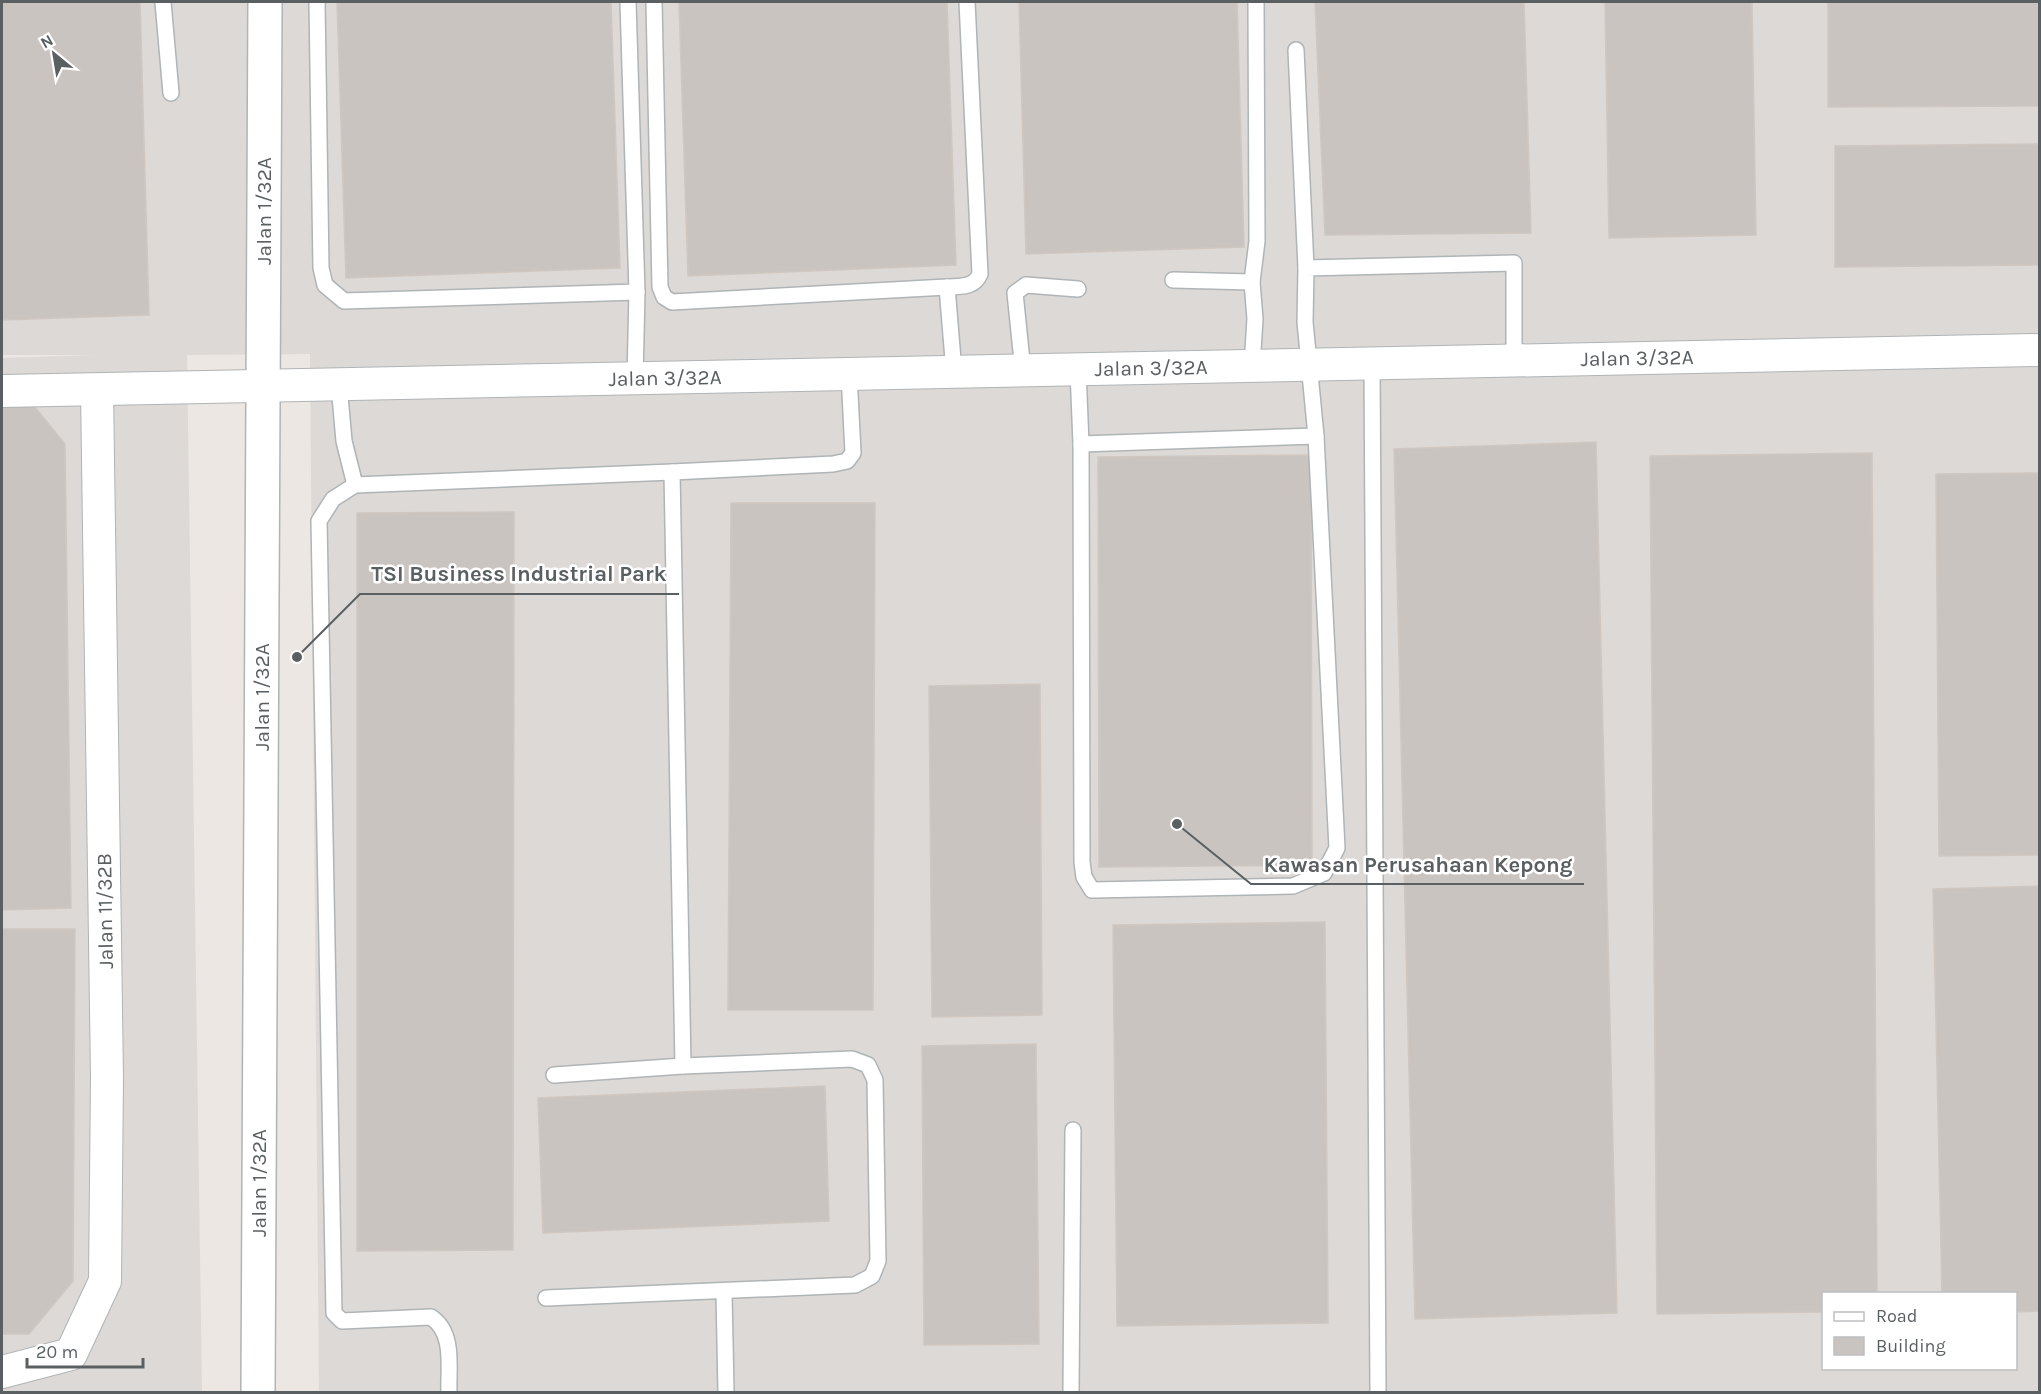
<svg xmlns="http://www.w3.org/2000/svg" width="2041" height="1394" font-family="Karla,sans-serif">
<rect width="100%" height="100%" fill="#ece7e2"/>
<path fill="#ddd9d6" fill-rule="evenodd" d="M2,2h2037v1390h-1720l-9,-1038 -123,1 15,1037h-200v-1034l95,-3h-95zM1824,1294h192v74h-192z"/>
<g fill="#c9c4c0" stroke="#d0c7c1" stroke-width="1.5">
<polygon points="2,2 140,2 149,315 2,320"/>
<polygon points="337,2 611,2 620,268 346,278"/>
<polygon points="679,2 947,2 956,265 688,276"/>
<polygon points="1019,2 1237,2 1244,247 1026,254"/>
<polygon points="1315,2 1524,2 1531,233 1325,235"/>
<polygon points="1605,2 1752,2 1756,235 1609,238"/>
<polygon points="1828,2 2040,2 2040,106 1828,107"/>
<polygon points="2040,144 2040,265 1835,267 1835,146"/>
<polygon points="2,406 34,406 65,444 71,908 2,910"/>
<polygon points="1596,442 1617,1313 1415,1319 1394,449"/>
<polygon points="1872,453 1877,1294 1824,1294 1824,1312 1657,1314 1650,456"/>
<polygon points="1311,455 1312,865 1099,867 1098,457"/>
<polygon points="2040,473 2040,855 1939,856 1936,474"/>
<polygon points="731,503 875,503 873,1010 728,1010"/>
<polygon points="514,512 513,1250 357,1251 357,513"/>
<polygon points="1040,684 1042,1015 932,1017 929,686"/>
<polygon points="2040,886 2040,1311 2016,1312 2016,1294 1942,1294 1933,889"/>
<polygon points="1325,922 1328,1323 1117,1326 1113,925"/>
<polygon points="2,929 75,929 73,1281 29,1334 2,1334"/>
<polygon points="1036,1044 1039,1344 924,1345 922,1046"/>
<polygon points="825,1086 829,1221 543,1233 538,1098"/>
</g>
<g fill="none" stroke-linecap="round" stroke-linejoin="round">
<g stroke="#afb4b6" stroke-width="18">
<g id="service">
<polyline points="163,2 171,93"/>
<polyline points="317,2 321,268 325,285 344,301 637,292 628,2"/>
<path d="M654,2l6,285 4,10 8,5 275,-15c14,-1 27,1 33,-13l-13,-272"/>
<polyline points="1296,50 1306,268"/>
<polyline points="1173,280 1252,282"/>
<polyline points="947,287 954,372"/>
<polyline points="1372,363 1378,1392"/>
<polyline points="1252,366 1255,319 1252,282 1257,241 1256,2"/>
<polyline points="1078,370 1081,444 1082,862 1084,877 1092,890 1293,886 1324,873 1337,848 1316,436 1305,322 1306,268 1514,263 1514,361"/>
<polyline points="1023,371 1015,293 1026,285 1078,289"/>
<polyline points="635,379 637,292"/>
<polyline points="339,385 344,441 355,485"/>
<polyline points="1081,444 1316,436"/>
<polyline points="683,1066 672,472 833,464 847,461 853,453 849,374"/>
<polyline points="724,1293 726,1392"/>
<polyline points="546,1298 855,1285 872,1276 878,1261 875,1080 868,1065 852,1059 683,1066 554,1075"/>
<path d="M449,1392c-1,-25 6,-59 -18,-75l-89,4 -8,-8 -15,-792 14,-22 22,-14 317,-13"/>
<polyline points="1071,1392 1073,1130"/>
</g>
</g>
<g stroke="#afb4b6" stroke-width="34">
<g id="minor">
<polyline points="2,391 2040,350"/>
<polyline points="2,1372 71,1354 105,1281 107,1078 97,390"/>
</g>
</g>
<g stroke="#afb4b6" stroke-width="36">
<polyline id="tertiary" points="258,1392 265,2"/>
</g>
<use href="#service" stroke="#fff" stroke-width="15"/>
<use href="#minor" stroke="#fff" stroke-width="32"/>
<use href="#tertiary" stroke="#fff" stroke-width="33"/>
</g>
<g text-anchor="middle" dominant-baseline="central" stroke-width="5" stroke-linejoin="round" paint-order="stroke">
<g font-size="21" fill="#5a5f61" stroke="#fff">
<text transform="translate(264 211) rotate(-90)">Jalan 1/32A</text>
<text transform="translate(1637 358) rotate(-1)">Jalan 3/32A</text>
<text transform="translate(1151 368) rotate(-1)">Jalan 3/32A</text>
<text transform="translate(665 378) rotate(-1)">Jalan 3/32A</text>
<text transform="translate(262 697) rotate(-90)">Jalan 1/32A</text>
<text transform="translate(105 911) rotate(-91)">Jalan 11/32B</text>
<text transform="translate(259 1183) rotate(-90)">Jalan 1/32A</text>
</g>
</g>
<path fill="none" stroke="#5a5f61" stroke-width="2" d="M297 657L360 594H679M1177 824L1251 884H1584"/>
<g fill="#5a5f61" stroke="#fff" stroke-width="2">
<circle cx="297" cy="657" r="6"/>
<circle cx="1177" cy="824" r="6"/>
</g>
<g font-size="22" text-anchor="middle" font-weight="bold" fill="#5a5f61" stroke="#fff" stroke-width="5" stroke-linejoin="round" paint-order="stroke">
<text x="519" y="581">TSI Business Industrial Park</text>
<text x="1418" y="872">Kawasan Perusahaan Kepong</text>
</g>
<rect width="2041" height="1394" fill="none" stroke="#5a5f61" stroke-width="6"/>
<rect x="1822" y="1292" width="195" height="78" fill="#ffffff" stroke="#bdbfc0" stroke-width="1.5"/>
<rect x="1834" y="1312" width="30" height="9" fill="#ffffff" stroke="#bdbfc0" stroke-width="1.5"/>
<text x="1876" y="1322" font-size="18" fill="#5a5f61">Road</text>
<rect x="1834" y="1337" width="30" height="18" fill="#c9c4c0" stroke="#bdbfc0" stroke-width="1.5"/>
<text x="1876" y="1352" font-size="18" fill="#5a5f61">Building</text>
<g transform="translate(54 54) rotate(330)" stroke="#ffffff" stroke-width="4.5" paint-order="stroke">
<path d="M0-4.5L10 22L0 15L-10 22Z" fill="#5a5f61"/>
<text y="-9" font-size="16" font-weight="bold" text-anchor="middle" fill="#5a5f61">N</text>
</g>
<path d="M27 1358v9h116v-9" fill="none" stroke="#5a5f61" stroke-width="3"/>
<text x="36" y="1358" font-size="18" fill="#5a5f61" stroke="#ffffff" stroke-width="4.5" paint-order="stroke">20 m</text>
</svg>
